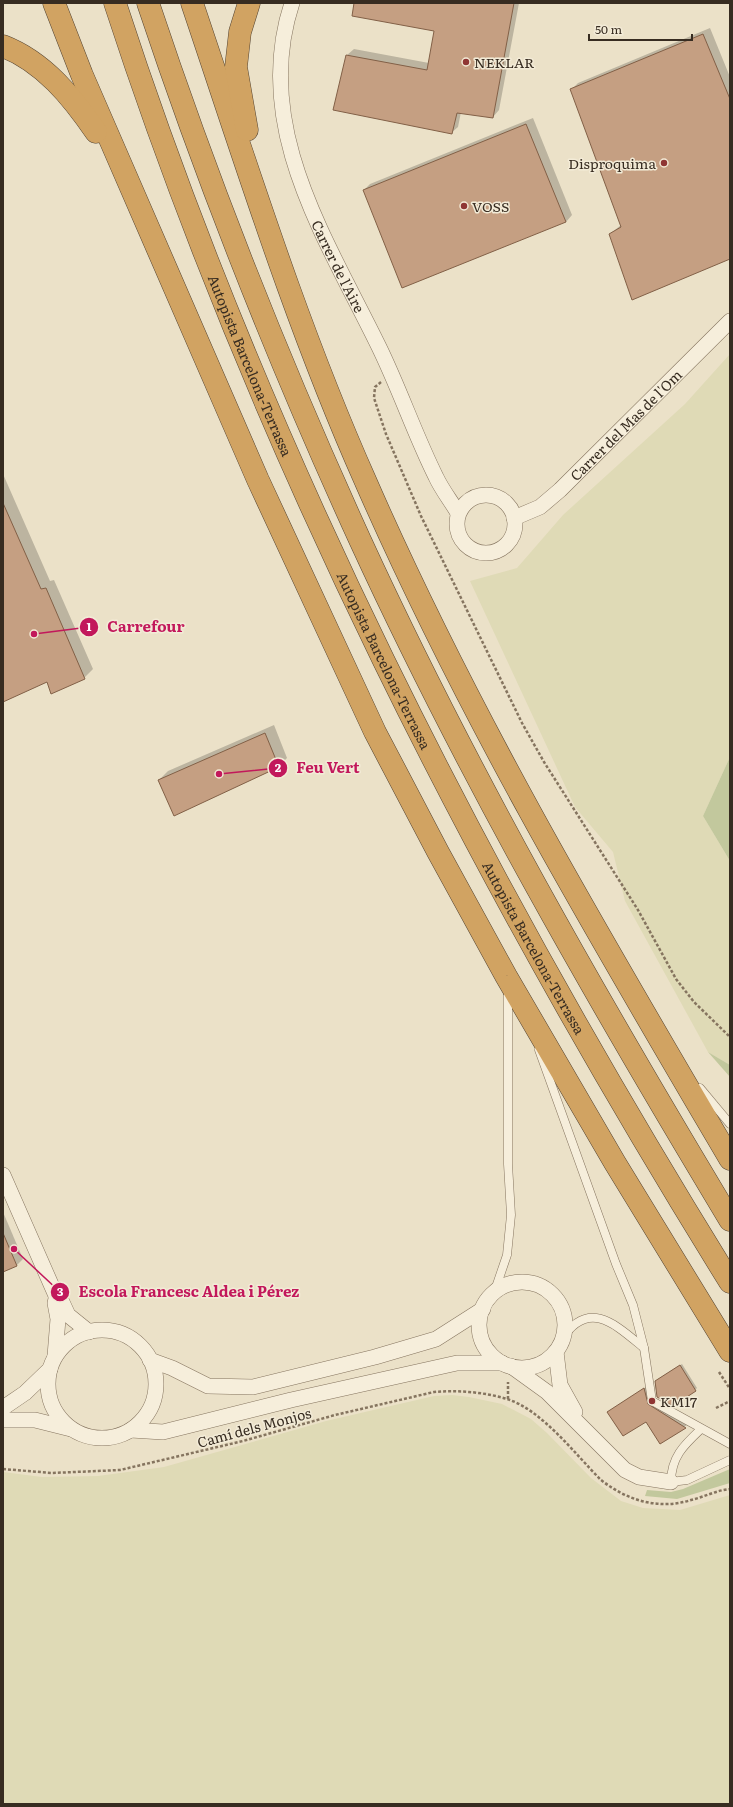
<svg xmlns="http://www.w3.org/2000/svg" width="733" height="1807" font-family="Literata,serif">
<rect width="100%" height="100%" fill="#ebe1c8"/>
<g fill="#dfdab6">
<polygon points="730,354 730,757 703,816 730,861 730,1065 708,1052 625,901 613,852 575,807 470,581 517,568 563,515 685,404"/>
<polygon points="452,1395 469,1397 502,1404 531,1419 547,1433 591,1478 621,1501 643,1508 680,1510 730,1495 730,1804 3,1804 3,1472 42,1477 98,1476 164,1467 326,1421 434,1396"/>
</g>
<g fill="#c2c89d">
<polygon points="730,757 730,861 703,816"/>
<polygon points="708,1052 730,1065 730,1077"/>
<polygon points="730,1469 730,1483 677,1499 645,1496 647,1490 671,1492 683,1489"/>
</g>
<g fill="#0003">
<polygon points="355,3 519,3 499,110 493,117 461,112 458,127 451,133 347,55 354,49 429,63 435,30"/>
<polygon points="710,28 730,77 730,257 610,234 621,225 571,90 578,83"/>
<polygon points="533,118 572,215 566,222 364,190 370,184"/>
<polygon points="3,474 50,581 54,580 93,669 84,678 47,680 3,701"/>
<polygon points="274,725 287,758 279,766 159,780 168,771"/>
<polygon points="3,1212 23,1259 17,1265 3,1271"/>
<polygon points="682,1364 697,1388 695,1390 658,1379"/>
<polygon points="646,1387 649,1403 687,1425 661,1443 646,1420 608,1412"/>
</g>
<g fill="#c59f82" stroke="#826047">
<polygon points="354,3 514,3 493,118 457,113 452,134 333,110 346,55 427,70 434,31 352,16"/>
<polygon points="703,34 730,99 730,259 632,300 609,234 621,227 570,89"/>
<polygon points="526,124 566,222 402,288 363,190"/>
<polygon points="3,503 41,589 46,588 85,679 51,694 47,682 3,702"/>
<polygon points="265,733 279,767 174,816 158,780"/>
<polygon points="3,1233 17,1266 3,1272"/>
<polygon points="680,1365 696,1391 673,1406 657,1397 655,1381"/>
<polygon points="644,1388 648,1404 686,1428 660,1444 646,1422 623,1436 607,1412"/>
</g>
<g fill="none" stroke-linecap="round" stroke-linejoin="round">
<g stroke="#85745f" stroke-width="9">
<g id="service">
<polyline points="539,1050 616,1264 633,1305 644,1348 652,1401 730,1444"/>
<polyline points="700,1088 730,1124"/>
<polyline points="494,1293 507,1255 511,1215 508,1164 508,991"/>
<path d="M562,1339c27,-41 54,-14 82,9"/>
<path d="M701,1429c-17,16 -30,28 -30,53l16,-2 43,-20"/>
</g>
</g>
<g stroke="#85745f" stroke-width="16">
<g id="minor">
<path id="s1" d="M292,3c-41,124 35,237 87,344 21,43 36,88 57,130 6,13 15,24 22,36"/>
<circle cx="486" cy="524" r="29"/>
<path id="s2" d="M514,518l26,-11 20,-17 170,-169"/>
<polyline points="3,1175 57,1298 62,1302 68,1315 89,1332"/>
<circle cx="522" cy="1325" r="43"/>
<circle cx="102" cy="1384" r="54"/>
<polyline points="556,1352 560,1385 575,1412"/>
<polyline points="55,1356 58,1319 55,1303 56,1299"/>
<polyline points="150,1360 172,1368 208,1386 253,1387 375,1357 436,1339 483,1309"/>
<polyline points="511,1366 547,1392 625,1470 639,1477 671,1482"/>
<polyline points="3,1408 25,1393 50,1369"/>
<polyline points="3,1420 35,1420 71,1429"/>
<polyline points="131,1430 163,1432 291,1400 457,1363 502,1363"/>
</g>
</g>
<g stroke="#534332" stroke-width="23">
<g id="motorway">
<polyline points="54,3 82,75 258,480 375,732 438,852 506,976 615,1163 730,1351"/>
<path id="s3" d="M115,3c147,452 365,876 615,1279"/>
<path d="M148,3c61,183 132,362 212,537 108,235 237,459 370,680"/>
<path d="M192,3c54,160 104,322 173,477 103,236 235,458 365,679"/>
<path d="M3,46c41,16 69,51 93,86"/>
<polyline points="247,130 236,67 240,32 249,3"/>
</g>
</g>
<g stroke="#85745f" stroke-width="2.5" stroke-dasharray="3 2" stroke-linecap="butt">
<polyline points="381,382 375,387 374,398 386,434 421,516 522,723 544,762 638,910 676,979 694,1002 730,1037"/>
<polyline points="719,1372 730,1389"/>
<polyline points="508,1399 508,1382"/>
<polyline points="716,1408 730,1401"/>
<path d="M3,1469l49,4 68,-3 123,-29 92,-26 99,-23c24,-2 50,0 73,7 35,11 68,55 94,81 27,21 58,30 90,20 13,-3 26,-10 39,-11"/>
</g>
<use href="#service" stroke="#f6eedb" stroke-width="8"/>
<use href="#minor" stroke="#f6eedb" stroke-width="15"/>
<use href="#motorway" stroke="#d1a362" stroke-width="22"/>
</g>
<g fill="#8f3634" stroke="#f3ebd7" stroke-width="1.5">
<circle cx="466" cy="62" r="4"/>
<circle cx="664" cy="163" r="4"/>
<circle cx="464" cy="206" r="4"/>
<circle cx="652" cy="1401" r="4"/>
</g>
<g text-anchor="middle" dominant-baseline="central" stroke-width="3" stroke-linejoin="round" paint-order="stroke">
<g font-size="14" fill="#372c21" stroke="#f3ebd7" text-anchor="start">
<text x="474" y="62">NEKLAR</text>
<text x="656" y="163" text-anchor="end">Disproquima</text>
<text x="472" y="206">VOSS</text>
<text x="660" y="1401">KM17</text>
</g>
<g font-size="14" fill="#372c21" stroke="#f3ebd7">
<text stroke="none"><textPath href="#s1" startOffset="275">Carrer de l'Aire</textPath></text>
<text stroke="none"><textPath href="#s3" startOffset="387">Autopista Barcelona-Terrassa</textPath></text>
<text stroke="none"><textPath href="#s2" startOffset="147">Carrer del Mas de l'Om</textPath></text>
<text stroke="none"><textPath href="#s3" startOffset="711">Autopista Barcelona-Terrassa</textPath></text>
<text stroke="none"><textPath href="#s3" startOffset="1035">Autopista Barcelona-Terrassa</textPath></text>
<text transform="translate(254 1427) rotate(-15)">Camí dels Monjos</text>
</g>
</g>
<path fill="none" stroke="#c2185b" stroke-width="1.5" d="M34 634L89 627M219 774L278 768M14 1249L60 1292"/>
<g fill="#c2185b" stroke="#f3ebd7" stroke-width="1.5">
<circle cx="34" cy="634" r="4"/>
<circle cx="219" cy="774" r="4"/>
<circle cx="14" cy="1249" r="4"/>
<circle cx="89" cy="627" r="10"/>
<circle cx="278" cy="768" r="10"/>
<circle cx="60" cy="1292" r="10"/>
</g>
<g font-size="12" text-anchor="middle" font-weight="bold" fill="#fff">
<text x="89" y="631">1</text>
<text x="278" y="772">2</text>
<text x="60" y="1296">3</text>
</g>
<g font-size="15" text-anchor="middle" font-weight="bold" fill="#c2185b" stroke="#f3ebd7" stroke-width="3" stroke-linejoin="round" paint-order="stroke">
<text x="146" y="632">Carrefour</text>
<text x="328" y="773">Feu Vert</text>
<text x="189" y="1297">Escola Francesc Aldea i Pérez</text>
</g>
<rect width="733" height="1807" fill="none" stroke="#372c21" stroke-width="8"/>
<path d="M589 34v6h103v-6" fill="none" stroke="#372c21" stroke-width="2"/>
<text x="595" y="34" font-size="12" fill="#372c21" stroke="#f3ebd7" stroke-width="3" paint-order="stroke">50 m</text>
</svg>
